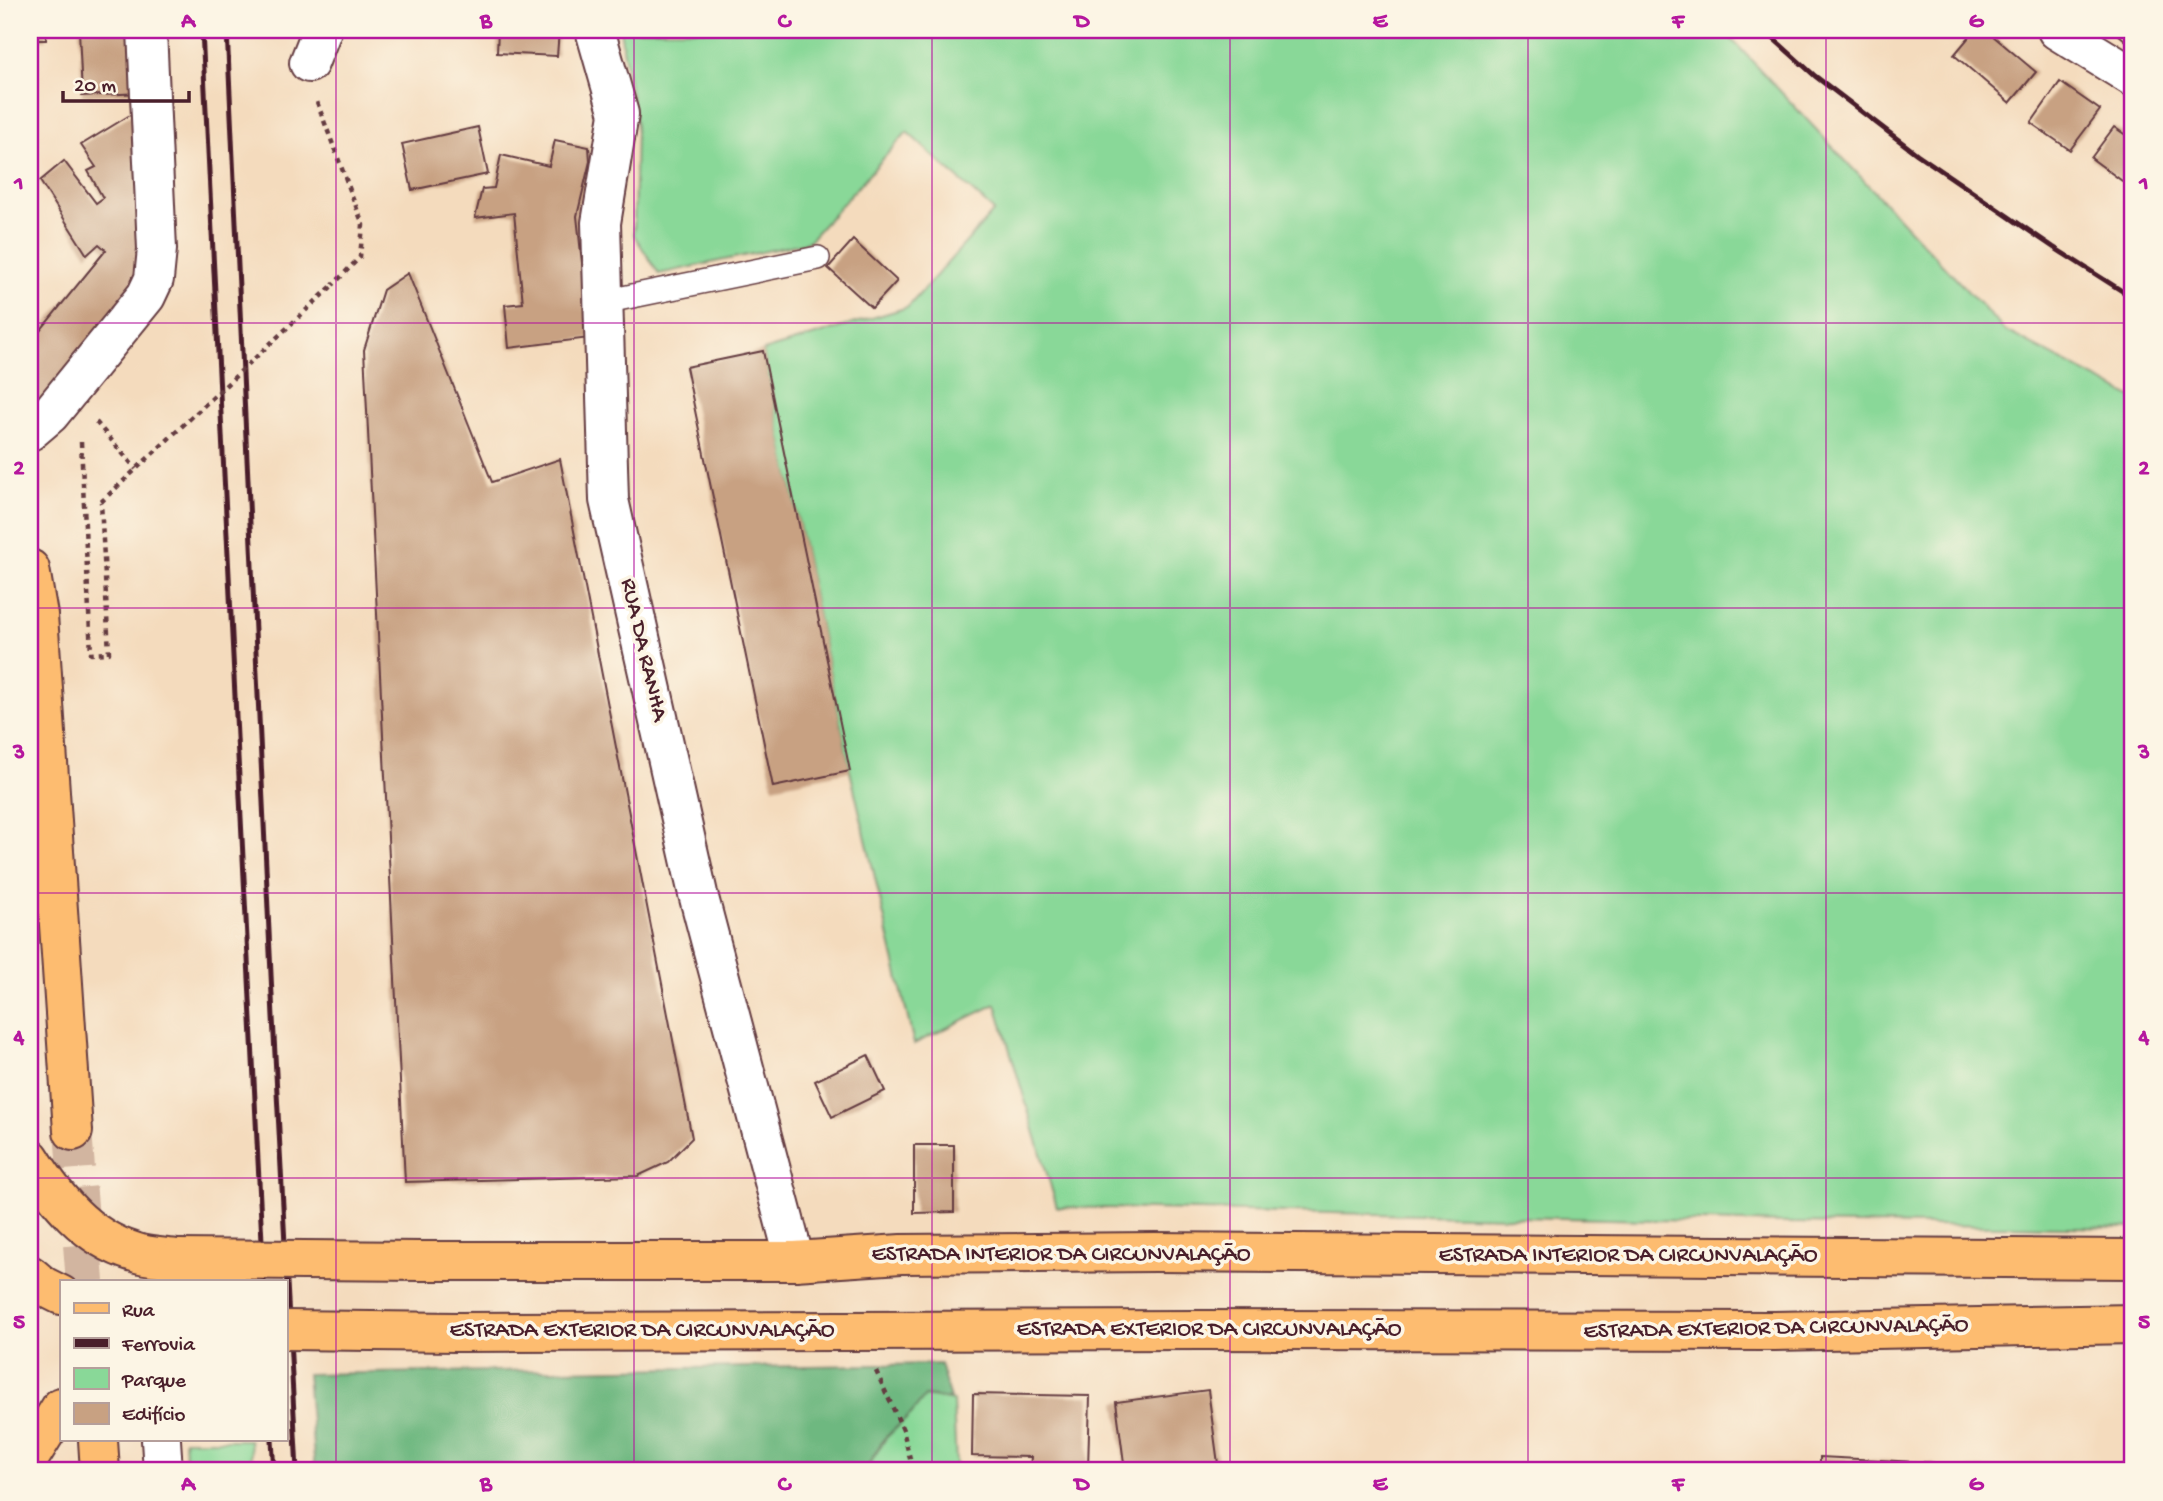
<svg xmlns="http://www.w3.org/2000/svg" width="2163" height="1501" font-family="'Gochi Hand',sans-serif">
<rect width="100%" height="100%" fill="#fcf5e5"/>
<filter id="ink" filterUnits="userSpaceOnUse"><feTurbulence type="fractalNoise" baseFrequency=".0143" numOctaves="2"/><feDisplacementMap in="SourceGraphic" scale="14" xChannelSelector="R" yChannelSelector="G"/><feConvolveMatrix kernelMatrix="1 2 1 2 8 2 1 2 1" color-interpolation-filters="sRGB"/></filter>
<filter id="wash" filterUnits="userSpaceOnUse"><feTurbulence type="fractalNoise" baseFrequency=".00686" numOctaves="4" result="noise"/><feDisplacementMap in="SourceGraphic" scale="28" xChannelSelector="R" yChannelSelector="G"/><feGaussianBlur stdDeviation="1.57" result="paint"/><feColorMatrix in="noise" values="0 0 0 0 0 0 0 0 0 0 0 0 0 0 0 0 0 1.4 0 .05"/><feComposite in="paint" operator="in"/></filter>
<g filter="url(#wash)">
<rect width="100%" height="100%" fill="#f4dbbd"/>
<g fill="#89d898" stroke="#6a7c62" stroke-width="2">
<polygon points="620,30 1723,30 2004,330 2133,398 2133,1228 1789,1223 1057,1207 996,1004 914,1044 850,771 763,351 908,307 994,211 907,132 808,242 659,274 634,235 636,124"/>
<polygon points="925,1396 953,1401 956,1464 963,1471 865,1471 886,1438 912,1413"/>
<polygon points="184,1440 250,1440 252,1471 186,1471"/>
</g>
<polygon fill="#6eb880" stroke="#5c6c56" stroke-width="2" points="940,1364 950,1399 925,1396 912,1413 883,1440 865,1471 805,1471 784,1469 780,1471 315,1471 307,1374"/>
<g id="blocks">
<g fill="#c8a182">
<rect x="30" y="30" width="16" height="10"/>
<polygon points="79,30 137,30 140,93 82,96"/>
<polygon points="498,30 559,30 557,56 497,53"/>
<polygon points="1975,30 1986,30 2036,72 2010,103 1954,55"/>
<polygon points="2113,30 2133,30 2133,43 2131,45"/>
<polygon points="2060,82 2100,110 2070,150 2031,123"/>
<polygon points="140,109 142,281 30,417 30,343 106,250 99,244 87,255 40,181 64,161 96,203 103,198 88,171 96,167 81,145"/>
<polygon points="478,127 488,174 412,190 402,144"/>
<polygon points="2114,127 2133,140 2133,189 2091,158"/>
<polygon points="555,140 589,147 590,161 577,216 590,338 509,348 505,305 523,303 514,213 475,218 482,189 494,188 501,155 549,166"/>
<polygon points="853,240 897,281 872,308 828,268"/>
<polygon points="408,273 492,482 560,459 692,1138 668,1162 638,1176 405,1182 364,350 383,290"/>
<polygon points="763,351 850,771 773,787 686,367"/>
<polygon points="868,1055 885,1091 832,1117 815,1081"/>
<polygon points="914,1145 954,1145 954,1212 914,1213"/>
<polygon points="1208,1390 1219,1471 1125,1471 1116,1402"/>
<polygon points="973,1394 1090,1396 1088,1469 1030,1471 1031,1457 972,1456"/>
<polygon points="1820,1457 1935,1463 1935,1471 1820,1471"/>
<polygon points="1714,1463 1802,1466 1802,1471 1714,1471"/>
<polygon points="2133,1465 2133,1471 1952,1471 1952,1469"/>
</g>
</g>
</g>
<g filter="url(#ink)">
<use href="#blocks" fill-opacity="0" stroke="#643b41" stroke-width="2"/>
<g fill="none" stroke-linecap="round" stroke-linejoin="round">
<polyline stroke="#d2b5a0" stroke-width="38" stroke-dasharray="38 19" stroke-linecap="butt" points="73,1131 85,1282"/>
<g stroke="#643b41" stroke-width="26">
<polyline id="service" points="603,302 818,258"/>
</g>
<g stroke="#643b41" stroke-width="42">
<g id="minor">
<polyline points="595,30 619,114 601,223 609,500 698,894 795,1261"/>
<polyline points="2057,30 2133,77"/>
<polyline points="309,63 322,30"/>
<polyline points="30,431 50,414 146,296 154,279 157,249 147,30"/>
<polyline points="161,1440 163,1471"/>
</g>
</g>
<g stroke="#643b41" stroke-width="42">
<g id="primary">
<polyline points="30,569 38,615 73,1131"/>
<path d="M30,1158c25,40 56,80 104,94 13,5 30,5 44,7"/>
<polyline points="422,1261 795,1261 901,1254 1155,1252 2133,1259"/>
<polyline points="30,1275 43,1286 61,1295"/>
<polyline points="457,1332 1202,1330 1774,1331 2133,1324"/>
<polyline points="98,1440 100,1471"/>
<polyline points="30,1457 61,1407"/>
</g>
</g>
<g stroke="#643b41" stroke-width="4.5" stroke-dasharray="5 5" stroke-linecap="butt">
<polyline points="317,102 363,225 360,257 333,285"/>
<polyline points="96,422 136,469"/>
<polyline points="81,442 91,654 109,653 101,502"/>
<polyline points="876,1371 903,1430 913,1471"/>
</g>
<use href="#service" stroke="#fff" stroke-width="23"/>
<use href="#minor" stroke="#fff" stroke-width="38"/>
<use href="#primary" stroke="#fdbc6f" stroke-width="38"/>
<g stroke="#4a1f2b" stroke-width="5">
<polyline points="202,30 264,1282"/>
<polyline points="227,30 273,1017 297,1471"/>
<polyline points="1764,30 1815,76 1917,154 2053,247 2133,298"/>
<polyline points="272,1440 274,1471"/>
</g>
<g stroke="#643b41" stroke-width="42" stroke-linecap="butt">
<g id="primary-bridge">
<polyline points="178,1259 422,1261"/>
<polyline points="285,1330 457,1332"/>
</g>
</g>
<polyline stroke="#643b41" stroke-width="4.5" stroke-dasharray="5 5" stroke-linecap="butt" points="101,502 333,285"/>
<use href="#primary-bridge" stroke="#fdbc6f" stroke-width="38"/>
</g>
</g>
<path fill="none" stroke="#b5179e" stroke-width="2" stroke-opacity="0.55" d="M336,30v1441M634,30v1441M932,30v1441M1230,30v1441M1528,30v1441M1826,30v1441M30,323h2103M30,608h2103M30,893h2103M30,1178h2103"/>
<g text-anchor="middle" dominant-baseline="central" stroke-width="7" stroke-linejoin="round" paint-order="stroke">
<g font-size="23" fill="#4a1f2b" stroke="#fcf5e5">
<text transform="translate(643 650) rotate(77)">RUA DA RANHA</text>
<text x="1061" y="1255">ESTRADA INTERIOR DA CIRCUNVALAÇÃO</text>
<text x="1628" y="1256">ESTRADA INTERIOR DA CIRCUNVALAÇÃO</text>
<text transform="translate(1776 1329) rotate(-1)">ESTRADA EXTERIOR DA CIRCUNVALAÇÃO</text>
<text x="1209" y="1330">ESTRADA EXTERIOR DA CIRCUNVALAÇÃO</text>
<text x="642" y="1331">ESTRADA EXTERIOR DA CIRCUNVALAÇÃO</text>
</g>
</g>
<rect width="2163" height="1501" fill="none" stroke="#fcf5e5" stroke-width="77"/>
<rect x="60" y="1280" width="228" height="161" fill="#fcf5e5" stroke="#b59f9b" stroke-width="2"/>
<rect x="74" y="1303" width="35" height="10" fill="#fdbc6f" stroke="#b59f9b" stroke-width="2"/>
<text x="122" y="1316" font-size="21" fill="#4a1f2b">Rua</text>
<rect x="74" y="1338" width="35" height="10" fill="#4a1f2b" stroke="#b59f9b" stroke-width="2"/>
<text x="122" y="1350" font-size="21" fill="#4a1f2b">Ferrovia</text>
<rect x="74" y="1368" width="35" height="21" fill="#89d898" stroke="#b59f9b" stroke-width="2"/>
<text x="122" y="1386" font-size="21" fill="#4a1f2b">Parque</text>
<rect x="74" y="1403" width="35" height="21" fill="#c8a182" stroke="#b59f9b" stroke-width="2"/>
<text x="122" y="1420" font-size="21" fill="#4a1f2b">Edifício</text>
<path d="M63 91v10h126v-10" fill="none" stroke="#4a1f2b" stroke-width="3.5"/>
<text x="74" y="91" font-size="21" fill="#4a1f2b" stroke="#fcf5e5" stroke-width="5" paint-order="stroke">20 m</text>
<rect x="38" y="38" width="2086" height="1424" fill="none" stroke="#b5179e" stroke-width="2.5"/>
<g font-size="23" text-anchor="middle" font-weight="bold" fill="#b5179e">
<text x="188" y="27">A</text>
<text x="486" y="27">B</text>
<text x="784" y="27">C</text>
<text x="1082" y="27">D</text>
<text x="1380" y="27">E</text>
<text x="1678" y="27">F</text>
<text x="1976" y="27">G</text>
<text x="19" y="189">1</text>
<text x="2144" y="189">1</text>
<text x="19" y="474">2</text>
<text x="2144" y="474">2</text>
<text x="19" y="758">3</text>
<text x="2144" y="758">3</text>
<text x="19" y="1043">4</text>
<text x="2144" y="1043">4</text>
<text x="19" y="1328">5</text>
<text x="2144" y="1328">5</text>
<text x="188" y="1490">A</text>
<text x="486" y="1490">B</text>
<text x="784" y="1490">C</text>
<text x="1082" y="1490">D</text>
<text x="1380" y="1490">E</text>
<text x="1678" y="1490">F</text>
<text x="1976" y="1490">G</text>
</g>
</svg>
